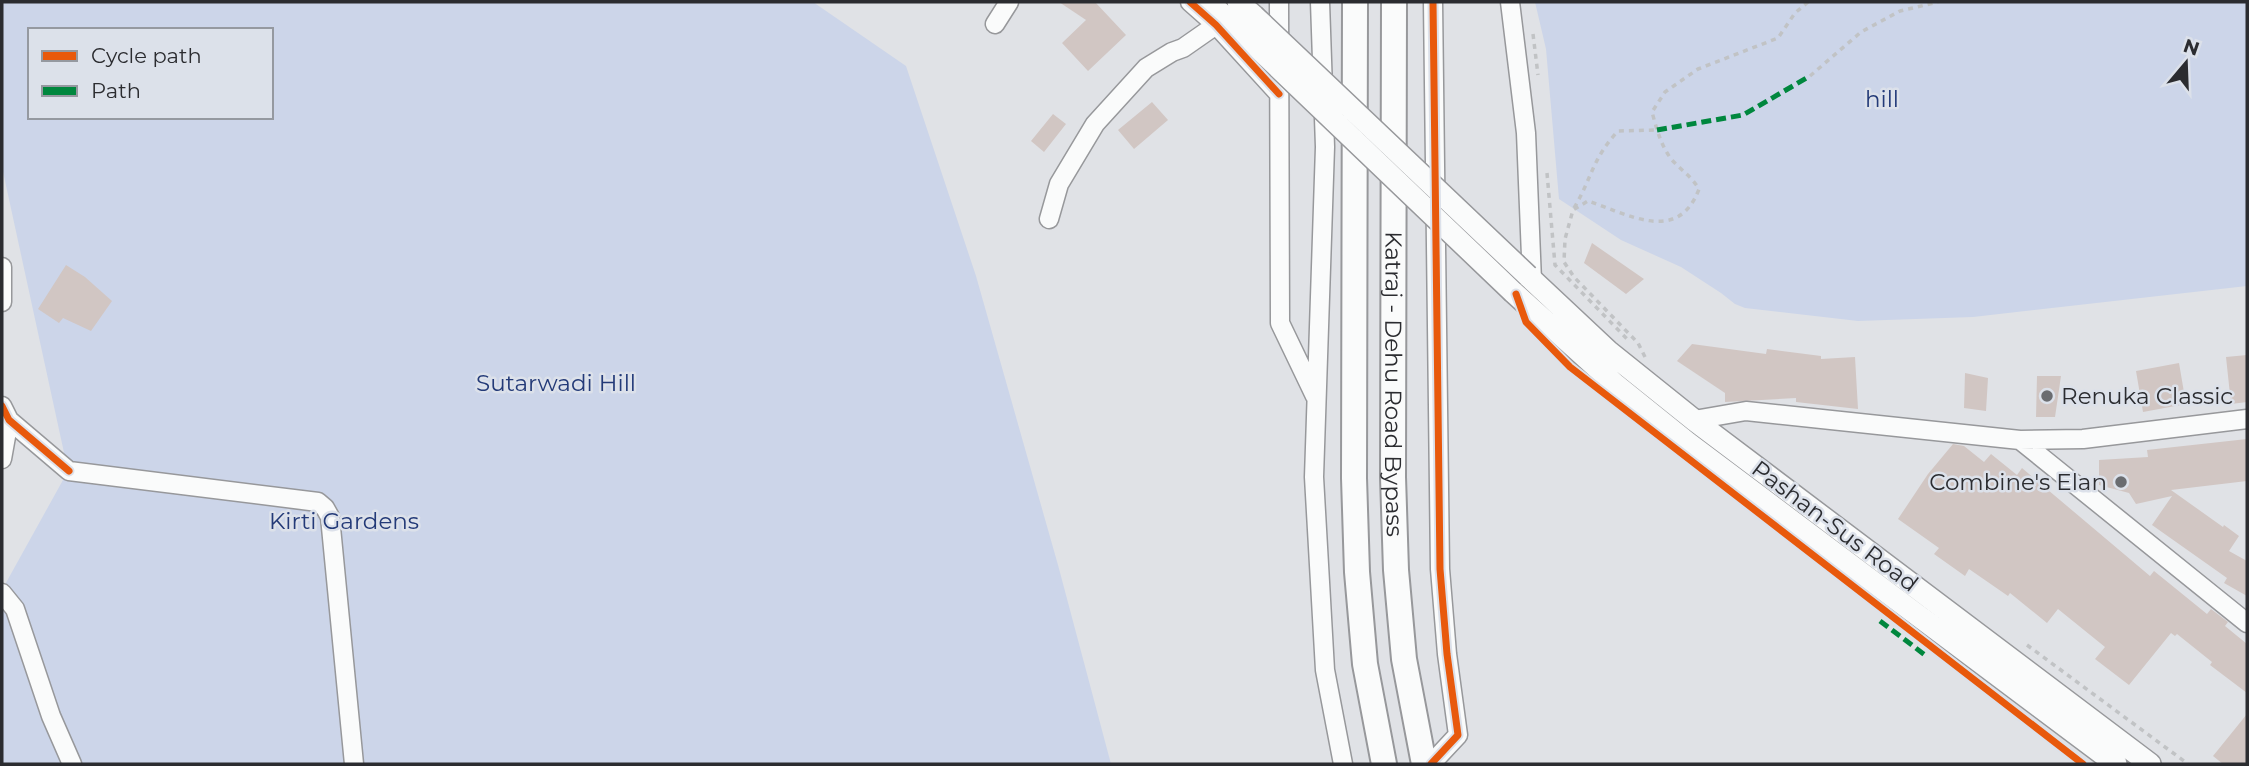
<svg xmlns="http://www.w3.org/2000/svg" width="2249" height="766" font-family="Montserrat,sans-serif">
  <style>
    .green { fill: #ccd5e9; fill-rule: evenodd }
    .building { fill: #d1c6c3 }
    .lines { fill: none; stroke-linecap: round; stroke-linejoin: round }
    .minor-casing { stroke: #97989b; stroke-width: 21 }
    .major-casing { stroke: #97989b; stroke-width: 24 }
    .highway-casing { stroke: #97989b; stroke-width: 28 }
    .path { stroke: #c1c3c5; stroke-width: 3.5; stroke-dasharray: 5 5; stroke-linecap: butt }
    .minor { stroke: #fafbfb; stroke-width: 18 }
    .major { stroke: #fafbfb; stroke-width: 21 }
    .highway { stroke: #fafbfb; stroke-width: 24 }
    .major-bridge-casing { stroke: #97989b; stroke-width: 24; stroke-linecap: butt }
    .major-bridge { stroke: #fafbfb; stroke-width: 21 }
    .quiet { stroke: #00873e; stroke-width: 5; stroke-dasharray: 10 5; stroke-linecap: butt }
    .cycleway-casing { stroke: #dce1ea; stroke-width: 11 }
    .cycleway { stroke: #e8590c; stroke-width: 7 }
    .poi-dot { fill: #6a6c70; stroke: #dce1ea; stroke-width: 2.5 }
    .labels { text-anchor: middle; stroke-width: 5; stroke-linejoin: round; paint-order: stroke }
    .park-label { font-size: 23px; fill: #233a78; stroke: #dce1ea }
    .street-label { font-size: 23px; fill: #2b2c30; stroke: #dce1ea }
    .poi-label { font-size: 23px; fill: #2b2c30; stroke: #dce1ea; text-anchor: start }
  </style>
  <rect width="100%" height="100%" fill="#e0e2e6"/>
  <path class="green" d="M2,2H813L906,66L976,276L1058,565L1111,764H2V590L68,471L2,167ZM30,30H271V117H30Z
    M1535,2H2247V286L1973,317L1858,321L1745,308L1735,304L1721,293L1681,267L1621,240L1559,199L1546,49Z"/>
  <path class="building" d="M1059,2H1095L1126,35L1088,71L1062,43L1086,20Z
    M1152,102L1168,120L1134,149L1118,130Z
    M1053,114L1066,124L1044,152L1031,141Z
    M1592,243L1644,279L1626,294L1584,263Z
    M66,265L85,277L112,301L91,331L63,318L59,323L38,309Z
    M1692,344L1766,354L1767,349L1821,356V359L1855,357L1858,409L1796,402V398L1725,402V393L1677,361Z
    M2247,355V402L2231,404L2226,357Z
    M2179,363L2186,404L2143,412L2136,371Z
    M1965,373L1988,378L1986,411L1964,408Z
    M2037,376H2061L2055,417H2036Z
    M2247,439V481L2171,490L2223,527L2224,525L2239,536L2229,551L2247,561V596L2224,583L2227,578L2152,525L2172,496L2136,504L2129,493L2099,485V460L2148,457L2147,450Z
    M1953,444L1964,446L1984,462L1991,454L2017,475L2022,468L2150,576L2154,571L2207,614L2211,609L2228,622L2225,626L2247,644V693L2210,665L2212,662L2177,634L2175,636L2171,633L2129,685L2095,659L2105,647L2058,609L2047,623L2010,593L2008,596L1969,569L1965,576L1934,554L1939,548L1898,519L1928,474Z
    M2247,714V764H2223L2213,756Z"/>
  <g class="lines">
    <defs>
      <path id="minor" d="M1190,2L1216,25L1279,94
        M1279,2L1280,323L1315,396
        M1320,2L1325,147L1314,477L1325,670L1343,764
        M1510,2L1526,133L1532,281
        M995,24L1009,2
        M1049,219L1059,184L1095,124L1146,68L1172,52L1183,48L1216,25
        M2,267V302
        M2,406L9,420L69,471L318,502L325,508L330,517L354,764
        M1694,420L1746,411L2020,440L2083,439L2247,419
        M2020,440L2247,623
        M2,459L9,420
        M2,593L15,609L51,716L72,764
        M1431,764L1458,735L1447,654L1440,569L1433,2"/>
      <path id="major" d="M1209,2L1240,31
        M1238,2L1254,16
        M1528,276L1608,351L1694,420L2150,764
        M1513,292L1616,385L1688,443L2116,764"/>
      <g id="highway">
        <path d="M1355,2L1354,478L1357,572L1365,664L1384,764"/>
        <path id="s1" d="M1394,2L1393,477L1396,570L1404,659L1424,764"/>
      </g>
    </defs>
    <use href="#minor" class="minor-casing"/>
    <use href="#major" class="major-casing"/>
    <use href="#highway" class="highway-casing"/>
    <path class="path" d="M1533,34L1538,75
      M1810,76L1861,32L1900,11L1938,2
      M1547,173L1555,265L1629,341
      M1574,208C1592,178 1592,159 1618,131L1657,130
      M1645,357L1638,343L1574,277L1564,262L1565,239L1573,210L1588,201C1628,214 1678,245 1699,189C1692,177 1681,170 1672,160C1661,146 1657,130 1652,112L1665,92L1698,69L1778,38L1795,13L1808,2
      M2027,645L2188,764"/>
    <use href="#minor" class="minor"/>
    <use href="#major" class="major"/>
    <use href="#highway" class="highway"/>
    <defs>
      <path id="major-bridge" d="M1254,16L1528,276
        M1240,31L1513,292"/>
    </defs>
    <use href="#major-bridge" class="major-bridge-casing"/>
    <use href="#major-bridge" class="major-bridge"/>
    <path class="quiet" d="M1657,130L1743,115L1810,76
      M1880,621L1925,655"/>
    <defs>
      <path id="cycleway" d="M1190,2L1216,25L1279,94
        M1516,294L1526,322L1570,367L2083,764
        M2,406L9,420L69,471
        M1431,764L1458,735L1447,654L1440,569L1433,2"/>
    </defs>
    <use href="#cycleway" class="cycleway-casing"/>
    <use href="#cycleway" class="cycleway"/>
  </g>
  <g class="poi-dot">
    <circle cx="2047" cy="396" r="7"/>
    <circle cx="2121" cy="482" r="7"/>
  </g>
  <g class="labels">
    <g class="park-label">
      <text x="1882" y="107">hill</text>
      <text x="556" y="391">Sutarwadi Hill</text>
      <text x="344" y="529">Kirti Gardens</text>
    </g>
    <g class="street-label">
      <text dy="8" stroke="none"><textPath href="#s1" startOffset="382">Katraj - Dehu Road Bypass</textPath></text>
      <text transform="translate(1835 526) rotate(37)" y="8">Pashan-Sus Road</text>
    </g>
    <g class="poi-label">
      <text x="2061" y="404">Renuka Classic</text>
      <text x="2107" y="490" text-anchor="end">Combine's Elan</text>
    </g>
  </g>
  <rect width="2249" height="766" fill="none" stroke="#2b2c30" stroke-width="7"/>
  <rect x="28" y="28" width="245" height="91" fill="#dce1ea" stroke="#9599a0" stroke-width="2"/>
  <rect x="42" y="51" width="35" height="10" fill="#e8590c" stroke="#9599a0" stroke-width="2"/>
  <text x="91" y="63" font-size="21" fill="#2b2c30">Cycle path</text>
  <rect x="42" y="86" width="35" height="10" fill="#00873e" stroke="#9599a0" stroke-width="2"/>
  <text x="91" y="98" font-size="21" fill="#2b2c30">Path</text>
  <g transform="translate(2186 63) rotate(19)" stroke="#dce1ea" stroke-width="5" paint-order="stroke">
  <path d="M0-5L12 26L0 18L-12 26Z" fill="#2b2c30"/>
  <text y="-10" font-size="19" font-weight="bold" text-anchor="middle" fill="#2b2c30">N</text>
  </g>
</svg>
